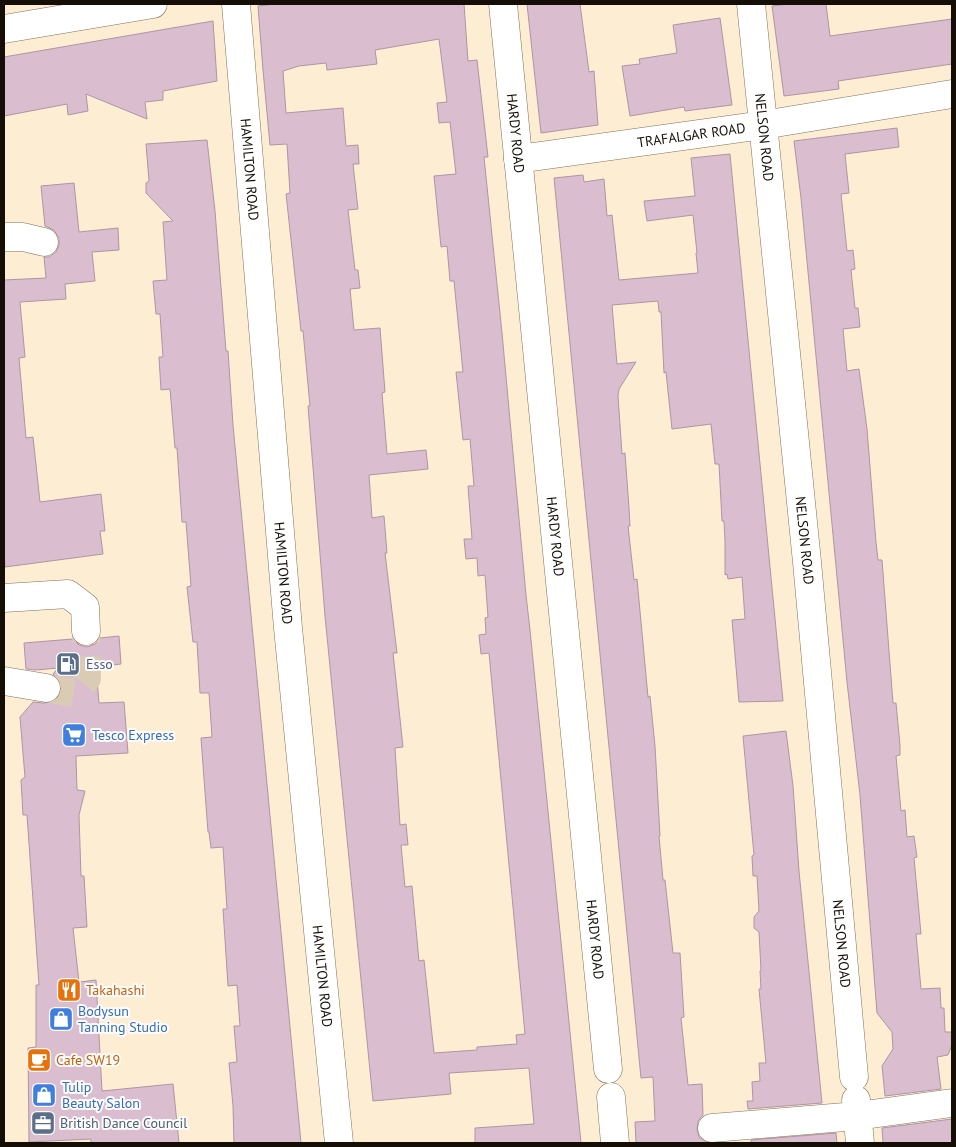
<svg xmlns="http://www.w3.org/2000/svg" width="956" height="1147" font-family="'PT Sans',sans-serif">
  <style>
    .building { fill: #dabecf; stroke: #af95a4; fill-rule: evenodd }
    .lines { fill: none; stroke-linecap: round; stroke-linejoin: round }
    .minor-tunnel { stroke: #daccb4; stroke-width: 28; stroke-dasharray: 28 14; stroke-linecap: butt }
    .minor-casing { stroke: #80725b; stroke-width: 29 }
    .minor { stroke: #fff; stroke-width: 28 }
    .labels { text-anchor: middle; stroke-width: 4; stroke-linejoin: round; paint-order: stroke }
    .street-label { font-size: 14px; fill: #140e06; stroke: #fcfcfc }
    .service-label { font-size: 14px; fill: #4e5e75; stroke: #fcfcfc; text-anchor: start }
    .shop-label { font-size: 14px; fill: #366cbe; stroke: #fcfcfc; text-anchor: start }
    .food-label { font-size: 14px; fill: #c56008; stroke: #fcfcfc; text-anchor: start }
  </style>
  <rect width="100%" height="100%" fill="#fdedd3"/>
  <path class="building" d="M275,4H464L468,61L477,60L488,157H484L502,333L526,595L530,630L581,1143H475V1128L534,1124L529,1068L449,1073L451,1094L373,1101L325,616L308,406H310L303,331H301L286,194L290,193L287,144L270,145L263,70L258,6ZM439,39L447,102L437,103L439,123L450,122L456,174L434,176L441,247L447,246L450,281H454L463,372H456L463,440L470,439L474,486H468L472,539H464L466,559L477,558L478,576L485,575L488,617L485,618L486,634L479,635L481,654L489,653L525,1034L516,1035L517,1044L477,1047V1050L434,1053L424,960L419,961L412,886L405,887L401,845H408L406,824L400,825L395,748L403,747L393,653H397L385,553H387L384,516L372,518L369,475L428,469L426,450L387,454L382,393L385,392L380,328L354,330L350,289L360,288L358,270H355L348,210L358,209L353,164H359L358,145L346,146L343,108L286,113L283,71L299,66L326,63L327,70L377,64L375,50Z
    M527,4H580L589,72L594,71L598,125L541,133Z
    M789,4H826L830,36L952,19V64L838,81L839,89L784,96L772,6Z
    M720,18L732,105L685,111L684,107L630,116L622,66L640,64L639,59L677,53L673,25Z
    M213,21L217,81L163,91V100L145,102L147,119L86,94L88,111L68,115L67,104L4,116V57Z
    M897,128L899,147L845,154L849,193L841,194L847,251L853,250L855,269L851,270L855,308H858L860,327L843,329L847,371L859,369L867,429L876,542L878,560H882L893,703H896L900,745V755L896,756L901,811L905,810L907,837L914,836L917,857L914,858L921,934H916L921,989L940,988L941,1008H944L945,1032H952V1045L948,1055L937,1057L941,1089L885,1096L882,1066L893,1049L892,1032L877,1013L860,795L847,682L801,198L794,141Z
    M207,140L215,211L226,351H228L233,425L301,1143H234L233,1106L229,1063L237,1062L234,1026H240L237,985L228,986L223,909H227L223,847L211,848L209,832H208L201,738L212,737L209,693H200L197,642H193L187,587L191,586L186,522H182L177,448H175L170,389L161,390L159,357H163L160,314H156L153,281L167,280L163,222L173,221L146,193V183L149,181L146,144Z
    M730,154L783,701L739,702L732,620L745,619L742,577L728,579L727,574L725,575V541L724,521H722L719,464H715L711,424L672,429L666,372L664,373L661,312H659L658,301L612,305L617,364L636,362L619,389L618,396L622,454L625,453L629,508L630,526H628L634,580L637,579L648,697L650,696L655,746L660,836H659L663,880H665L673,953H680L684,1017L681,1018L688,1085L702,1084L703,1115L698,1121L697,1130L699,1137L709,1143H636L635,1122L655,1121L653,1077L641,1078L554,178L583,175L584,182L604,179L607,216L612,215L619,280L698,273L696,253H697L693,215L647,221L644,201L695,196L691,158Z
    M74,183L79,232L118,228L119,250L92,252L95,281L65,284L66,299L20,302L25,357L19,358L26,438L33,437L40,502L101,494L105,531H100L103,554L5,567L4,551V280L46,278L44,257H49L56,252L59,245V238L54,230L45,226L41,186Z
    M119,636L121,664L96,667L99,703L124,702L128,753L76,756L77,790L85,791L79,815L81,876H84L87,927L73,928L79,982L96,980L102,1091L173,1084L179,1143H91V1139L29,1142L28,1048L36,1047V985H39L27,815H23L21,780L25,777L20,717L33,702L43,703L52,702L58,698L61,690L60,682L53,674L58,668L36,670L26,669L24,643L73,639L79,645L87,647L95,644L100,638Z
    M786,731L793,786L799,871L822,1103L748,1109L747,1101H753L752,1082L760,1081L759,1063H766L759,989H761L760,971L761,970L759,932L754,928V917L759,911L757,876H753L752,856L754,855L743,736Z
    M952,1119V1143H883L882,1128Z
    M836,1133L837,1143H751V1140Z"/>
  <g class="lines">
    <path class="minor-tunnel" d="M46,688L74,693L87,678L86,631"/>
    <defs>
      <g id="minor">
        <path id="s1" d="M236,4L288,628L339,1143"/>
        <path id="s2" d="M503,4L608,1069"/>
        <path id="s3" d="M751,4L807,562L854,1077"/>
        <path d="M4,29L153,4"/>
        <path id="s4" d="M518,159L763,125L952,94"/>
        <path d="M4,237H23L44,242"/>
        <path d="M4,598L68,594L85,607L86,631"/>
        <path d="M4,681L46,688"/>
        <path d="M611,1097L615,1143"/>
        <path d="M856,1100L860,1143"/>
        <path d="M712,1128L857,1116L952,1103"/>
      </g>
    </defs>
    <use href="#minor" class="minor-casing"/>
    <use href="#minor" class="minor"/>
  </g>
  <defs>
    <symbol id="fuel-square" viewBox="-11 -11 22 22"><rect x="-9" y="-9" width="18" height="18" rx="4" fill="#5c6f8a" stroke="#fcfcfc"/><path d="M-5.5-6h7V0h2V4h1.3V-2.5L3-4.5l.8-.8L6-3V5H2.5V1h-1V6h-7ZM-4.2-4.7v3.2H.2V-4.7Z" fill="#fff"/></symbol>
    <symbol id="supermarket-square" viewBox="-11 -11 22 22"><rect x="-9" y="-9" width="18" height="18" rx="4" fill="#3f7fe0" stroke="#fcfcfc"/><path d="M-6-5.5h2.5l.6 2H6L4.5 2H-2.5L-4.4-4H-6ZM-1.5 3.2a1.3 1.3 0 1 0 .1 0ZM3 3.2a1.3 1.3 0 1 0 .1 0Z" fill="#fff"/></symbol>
    <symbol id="restaurant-square" viewBox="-11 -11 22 22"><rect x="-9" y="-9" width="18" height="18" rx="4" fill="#e8710a" stroke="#fcfcfc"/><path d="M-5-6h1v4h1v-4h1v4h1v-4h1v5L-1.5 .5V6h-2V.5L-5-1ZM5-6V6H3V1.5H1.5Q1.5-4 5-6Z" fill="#fff"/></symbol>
    <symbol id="shop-square" viewBox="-11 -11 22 22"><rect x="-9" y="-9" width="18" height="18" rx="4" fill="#3f7fe0" stroke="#fcfcfc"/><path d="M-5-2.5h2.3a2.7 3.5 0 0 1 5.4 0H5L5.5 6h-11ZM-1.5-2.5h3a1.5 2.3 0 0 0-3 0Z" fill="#fff"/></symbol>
    <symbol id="cafe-square" viewBox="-11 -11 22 22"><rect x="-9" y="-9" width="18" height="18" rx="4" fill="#e8710a" stroke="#fcfcfc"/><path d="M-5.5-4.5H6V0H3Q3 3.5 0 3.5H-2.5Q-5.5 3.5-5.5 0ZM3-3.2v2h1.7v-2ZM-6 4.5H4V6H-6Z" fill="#fff"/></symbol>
    <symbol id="office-square" viewBox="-11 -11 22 22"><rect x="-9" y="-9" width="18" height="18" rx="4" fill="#5c6f8a" stroke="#fcfcfc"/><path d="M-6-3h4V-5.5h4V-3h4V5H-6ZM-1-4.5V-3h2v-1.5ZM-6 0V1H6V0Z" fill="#fff"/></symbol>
  </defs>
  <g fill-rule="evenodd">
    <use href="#fuel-square" x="54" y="650" width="28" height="28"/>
    <use href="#supermarket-square" x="60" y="721" width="28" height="28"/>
    <use href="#restaurant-square" x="55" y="976" width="28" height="28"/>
    <use href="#shop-square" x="47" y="1005" width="28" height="28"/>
    <use href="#cafe-square" x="25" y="1046" width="28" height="28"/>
    <use href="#shop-square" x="30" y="1081" width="28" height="28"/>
    <use href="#office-square" x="29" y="1109" width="28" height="28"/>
  </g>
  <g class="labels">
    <g class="street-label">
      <text dy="5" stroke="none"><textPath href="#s2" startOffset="130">HARDY ROAD</textPath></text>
      <text dy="5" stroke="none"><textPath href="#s4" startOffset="175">TRAFALGAR ROAD</textPath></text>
      <text dy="5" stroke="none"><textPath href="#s3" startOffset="134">NELSON ROAD</textPath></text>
      <text dy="5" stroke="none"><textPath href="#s1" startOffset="166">HAMILTON ROAD</textPath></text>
      <text dy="5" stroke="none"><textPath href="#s2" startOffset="535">HARDY ROAD</textPath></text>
      <text dy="5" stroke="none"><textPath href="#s3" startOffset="539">NELSON ROAD</textPath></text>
      <text dy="5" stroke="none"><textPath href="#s1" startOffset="571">HAMILTON ROAD</textPath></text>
      <text dy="5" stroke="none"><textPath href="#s2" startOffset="940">HARDY ROAD</textPath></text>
      <text dy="5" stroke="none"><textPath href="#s3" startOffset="944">NELSON ROAD</textPath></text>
      <text dy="5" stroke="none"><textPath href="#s1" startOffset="976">HAMILTON ROAD</textPath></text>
    </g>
    <g class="service-label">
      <text x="86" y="669">Esso</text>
      <text x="60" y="1128">British Dance Council</text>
    </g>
    <g class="shop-label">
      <text x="92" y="740">Tesco Express</text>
      <text x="78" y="1016">Bodysun<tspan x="78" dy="16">Tanning Studio</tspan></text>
      <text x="62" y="1092">Tulip<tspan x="62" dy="16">Beauty Salon</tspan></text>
    </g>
    <g class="food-label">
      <text x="86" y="995">Takahashi</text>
      <text x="56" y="1065">Cafe SW19</text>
    </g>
  </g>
  <rect width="956" height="1147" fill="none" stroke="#140e06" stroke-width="10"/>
</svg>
